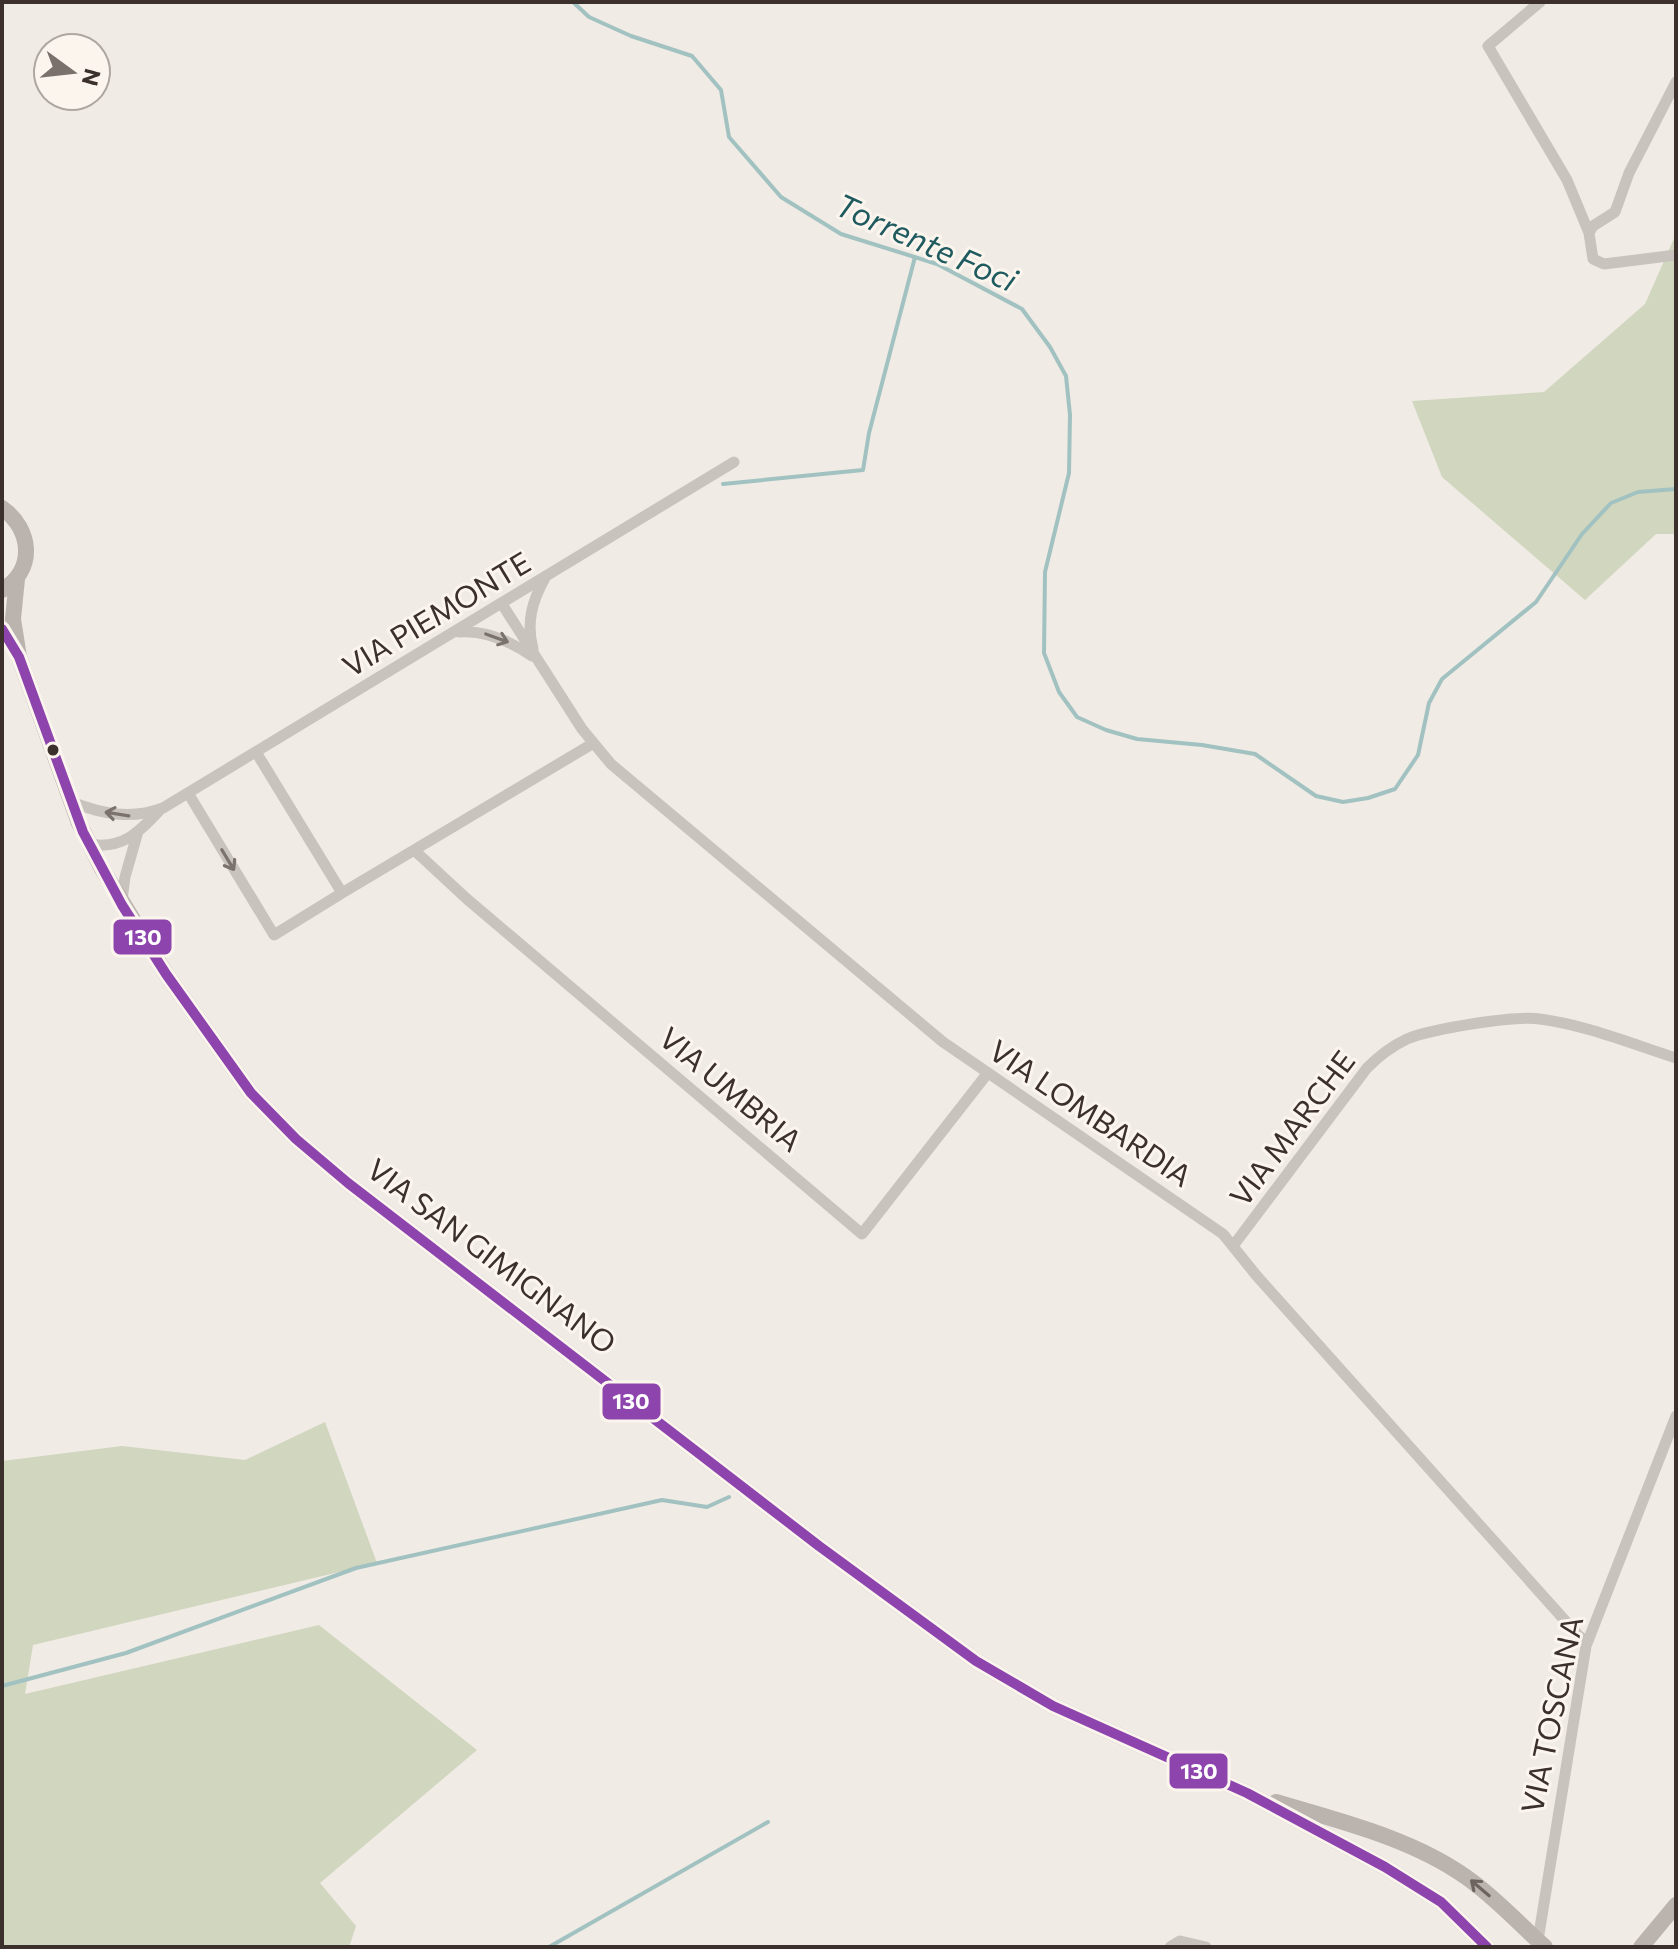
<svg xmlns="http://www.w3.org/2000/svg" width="1678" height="1949" font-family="Commissioner,sans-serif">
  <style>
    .green { fill: #d1d6bf }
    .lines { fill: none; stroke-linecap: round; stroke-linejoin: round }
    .stream { stroke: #a1c2c1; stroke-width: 4 }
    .street { stroke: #c9c3be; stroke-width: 11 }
    .secondary { stroke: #bab3ae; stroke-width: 16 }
    .bus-1-casing { stroke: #fbf5ee; stroke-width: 16 }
    .bus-1 { stroke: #8e44ad; stroke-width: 10 }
    .oneway { stroke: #7b726d }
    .oneway2 { stroke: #6e645f }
    .bus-dot { fill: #3b302b; stroke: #fbf5ee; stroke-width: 3 }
    .labels { text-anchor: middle; stroke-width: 6; stroke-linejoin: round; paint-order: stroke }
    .street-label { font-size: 30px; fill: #3b302b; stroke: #fbf5ee }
    .water-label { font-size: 32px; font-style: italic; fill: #1f5a5e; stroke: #fbf5ee }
    .line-badge { stroke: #fbf5ee; stroke-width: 3 }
    .badge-label { font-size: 22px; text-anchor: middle; font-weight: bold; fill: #fff }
  </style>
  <rect width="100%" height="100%" fill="#f0ebe5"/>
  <path class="green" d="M1676,234V534H1656L1585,600L1442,477L1412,401L1544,392L1645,304Z
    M325,1422L377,1563L33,1645L25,1694L319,1625L477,1750L320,1883L356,1926L349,1947H2V1461L122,1446L245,1460Z"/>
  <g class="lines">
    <path class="stream" d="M573,2L589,17L631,36L692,56L721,90L729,137L781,197L841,234L937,264L1022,309L1050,347L1066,376L1070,415L1069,473L1045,572L1044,653L1059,692L1077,717L1106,730L1137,739L1202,745L1255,754L1316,796L1343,802L1368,798L1395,789L1418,755L1429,703L1442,679L1536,602L1582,534L1611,503L1638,492L1676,489
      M723,484L863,470L869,433L915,257
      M2,1686L126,1653L356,1568L662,1500L707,1507L729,1497
      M549,1947L768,1822"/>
    <path class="street" d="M1540,2L1488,46L1567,180L1589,233
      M1676,82L1629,173L1615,212L1593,226L1589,233L1593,259L1604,264L1676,255
      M502,604L582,729L611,764L943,1042L1223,1234L1256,1275L1578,1635L1587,1642
      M459,632C486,630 510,641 532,656
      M533,649C526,623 532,601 545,578
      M188,793L274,935L342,893L256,752
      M71,802C103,814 131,820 163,808L734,462
      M89,844C122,850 138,833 159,811
      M414,850L467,899L862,1234L987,1074
      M342,893L592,744
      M122,900L125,877L137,835
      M1233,1246L1367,1068C1379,1056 1392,1046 1407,1039C1431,1029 1515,1015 1540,1019C1586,1025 1632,1044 1676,1058
      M1538,1940L1586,1646L1676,1416
      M1170,1947L1180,1941L1206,1947"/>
    <path class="secondary" d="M2,508C32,529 36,570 2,590
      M17,579L13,619L19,657L79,823L101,867L166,974L251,1093L296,1139L348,1183L819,1546L976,1661L1053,1706L1247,1793L1385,1867L1441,1902L1487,1947
      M1276,1802C1339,1821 1411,1838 1466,1877C1495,1897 1519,1924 1545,1947
      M1641,1947L1676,1905"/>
    <defs>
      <path id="bus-1" d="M2,629L19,657L83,832L122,905L166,974L251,1093L296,1139L348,1183L819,1546L976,1661L1053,1706L1247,1793L1385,1867L1441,1902L1487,1947"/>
    </defs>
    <use href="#bus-1" class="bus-1-casing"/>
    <use href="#bus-1" class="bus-1"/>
  </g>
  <defs><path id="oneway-shaft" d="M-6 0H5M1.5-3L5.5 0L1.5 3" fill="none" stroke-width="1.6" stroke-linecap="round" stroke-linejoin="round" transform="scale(2)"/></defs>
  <g class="oneway">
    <use href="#oneway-shaft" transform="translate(497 638) rotate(20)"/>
    <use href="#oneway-shaft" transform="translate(117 814) rotate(-171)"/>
    <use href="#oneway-shaft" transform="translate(228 860) rotate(59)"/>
  </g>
  <use class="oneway2" href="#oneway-shaft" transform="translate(1480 1888) rotate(-140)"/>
  <circle class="bus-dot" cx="53" cy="750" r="7"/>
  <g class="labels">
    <g class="street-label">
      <text transform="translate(437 615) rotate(-31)" y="10">VIA PIEMONTE</text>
      <text transform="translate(730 1090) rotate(40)" y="10">VIA UMBRIA</text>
      <text transform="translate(1090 1114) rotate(34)" y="10">VIA LOMBARDIA</text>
      <text transform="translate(1293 1129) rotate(-53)" y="10">VIA MARCHE</text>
      <text transform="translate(491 1257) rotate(37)" y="10">VIA SAN GIMIGNANO</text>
      <text transform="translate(1553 1715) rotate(-78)" y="10">VIA TOSCANA</text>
    </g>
    <g class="water-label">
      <text transform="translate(926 243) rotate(24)" y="11">Torrente Foci</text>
    </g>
  </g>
  <g class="line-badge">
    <rect x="112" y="918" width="61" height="38" rx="8" fill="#8e44ad"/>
    <rect x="601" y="1382" width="61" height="39" rx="8" fill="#8e44ad"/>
    <rect x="1168" y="1752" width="61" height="38" rx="8" fill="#8e44ad"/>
  </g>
  <g class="badge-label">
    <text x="143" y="945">130</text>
    <text x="631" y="1409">130</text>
    <text x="1199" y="1779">130</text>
  </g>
  <rect width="1678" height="1949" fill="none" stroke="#3b302b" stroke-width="8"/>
  <g transform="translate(72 72) rotate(105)"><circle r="38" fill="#fbf5ee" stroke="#aea6a0" stroke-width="2"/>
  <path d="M0-6L14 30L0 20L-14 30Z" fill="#7a716c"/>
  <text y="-12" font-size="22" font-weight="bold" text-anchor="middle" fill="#3b302b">N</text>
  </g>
</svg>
